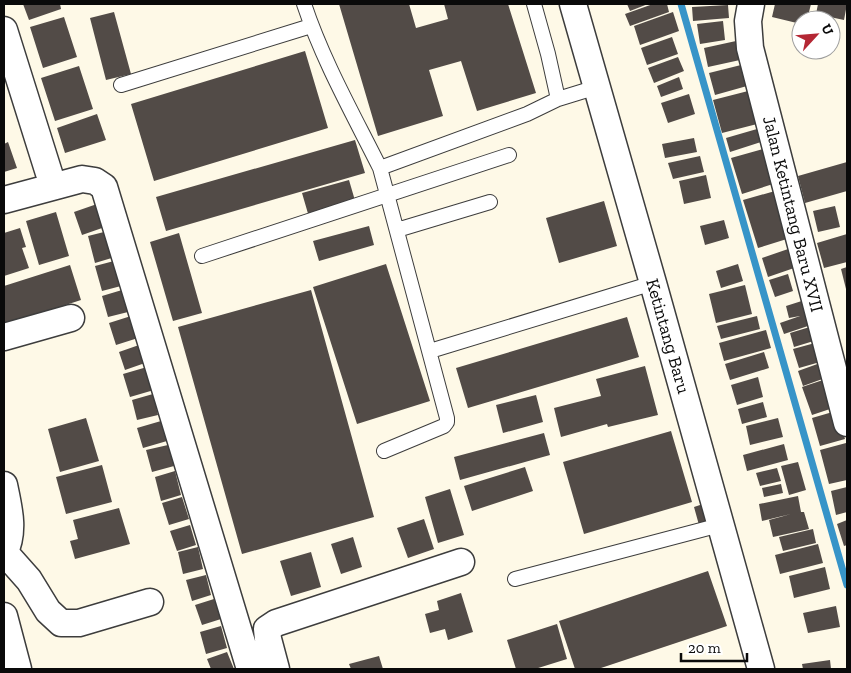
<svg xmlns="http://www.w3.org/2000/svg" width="851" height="673" font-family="'Zilla Slab',serif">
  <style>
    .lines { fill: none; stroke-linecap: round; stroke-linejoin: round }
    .stream { stroke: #3794c8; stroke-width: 7 }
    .building { fill: #524b47 }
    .service-casing { stroke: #3d3d3d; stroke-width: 16 }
    .minor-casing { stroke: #3d3d3d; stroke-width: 29 }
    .service { stroke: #fff; stroke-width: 14 }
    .minor { stroke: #fff; stroke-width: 26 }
    .labels { text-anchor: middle; stroke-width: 5; stroke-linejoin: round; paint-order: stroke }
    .street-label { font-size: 18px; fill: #0a0a0a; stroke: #fff }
  </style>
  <rect width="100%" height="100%" fill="#fef9e7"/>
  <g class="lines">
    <path class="stream" d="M681,4L847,585"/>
  </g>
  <path class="building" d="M23,4H60L61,9L29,20Z
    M339,4H409L416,28L448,19L444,4H508L536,93L477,111L461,61L429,70L443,116L378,136Z
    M627,4H648L630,11Z
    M653,4H667L669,12L630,26L625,14Z
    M775,4H811L807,20H801V24L772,17Z
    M818,4H847L844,20L816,14Z
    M728,5L729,18L693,21L692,7Z
    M114,12L131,74L106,80L90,18Z
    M673,12L679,31L640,45L634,26Z
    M64,17L77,57L43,68L30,27Z
    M723,21L725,40L700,44L697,24Z
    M672,37L678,54L647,65L641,48Z
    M736,41L740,60L708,67L704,48Z
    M305,51L328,128L154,181L131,104Z
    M678,57L684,71L654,83L648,68Z
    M741,65L747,86L715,95L709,73Z
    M79,66L93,109L55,121L41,78Z
    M679,77L683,89L661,97L657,86Z
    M752,90L761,123L722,133L713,100Z
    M689,94L695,114L668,123L661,103Z
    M97,114L106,140L65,153L57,128Z
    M757,129L761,142L730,152L726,138Z
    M694,138L697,152L665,158L662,144Z
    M355,140L365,173L166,231L156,197Z
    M8,142L17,168L4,172V144Z
    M763,149L773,184L742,194L731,158Z
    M700,156L704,172L673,179L668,163Z
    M847,162V191L805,203L798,176Z
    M706,175L711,198L684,204L679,181Z
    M349,180L356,204L309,217L302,193Z
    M775,191L790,238L758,248L743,200Z
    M604,201L617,246L559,263L546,218Z
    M97,204L105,227L82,235L74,212Z
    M835,206L840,227L818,232L813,211Z
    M56,212L69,256L39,265L26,221Z
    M724,220L729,238L705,245L700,226Z
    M369,226L374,245L319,261L313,241Z
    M20,228L26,247L22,248L29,268L4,276V233Z
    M108,231L115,257L95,263L88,236Z
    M179,233L202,313L173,321L150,242Z
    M847,234V262L824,268L817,243Z
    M791,248L797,267L768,277L762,258Z
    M114,261L121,286L102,291L95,266Z
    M386,264L430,401L357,424L313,287Z
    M738,264L743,281L721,288L716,271Z
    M70,265L81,300L4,325V286Z
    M847,267V293L841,269Z
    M788,274L793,291L775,297L769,280Z
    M745,285L752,314L716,323L709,294Z
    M122,290L128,312L108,317L102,296Z
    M311,290L374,517L242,554L178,327Z
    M808,299L811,325L784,334L780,323L800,316L789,318L786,306Z
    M131,316L138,338L116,345L109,323Z
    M757,316L760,329L721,339L717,326Z
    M627,317L639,357L468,408L456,368Z
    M813,326L817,340L794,347L790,333Z
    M766,330L771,348L724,361L719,343Z
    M815,343L820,362L799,368L793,349Z
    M139,345L145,363L125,370L119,352Z
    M764,352L769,368L730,380L725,364Z
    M823,362L828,377L803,386L798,371Z
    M645,366L658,415L608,427L607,424L561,437L554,408L601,396L596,379Z
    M147,367L154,390L130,397L123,374Z
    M758,377L763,397L737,405L731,385Z
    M826,379L836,407L812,415L802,387Z
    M153,394L158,415L137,420L132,400Z
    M536,395L543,422L503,433L496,405Z
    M763,402L767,417L742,424L738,409Z
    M836,411L845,439L820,446L812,418Z
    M86,418L99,461L60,472L48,429Z
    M778,418L783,437L750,445L746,426Z
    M161,421L167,441L143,448L137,428Z
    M671,431L692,502L584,534L563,462Z
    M544,433L550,455L460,480L454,457Z
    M846,443L847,480L829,484L820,450Z
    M784,444L788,460L747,471L743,455Z
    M168,445L174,466L152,472L146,450Z
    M798,462L806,490L789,495L781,466Z
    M102,465L112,502L66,514L56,477Z
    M525,467L533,491L472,511L464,486Z
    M777,468L781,481L760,486L756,473Z
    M175,471L181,495L161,501L155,477Z
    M781,484L783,493L764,497L762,488Z
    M847,487V512L836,515L831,491Z
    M450,489L464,535L438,543L425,497Z
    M798,496L801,512H804L809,529L773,537L769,520L791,514L762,521L759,504Z
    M182,497L189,519L169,525L162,503Z
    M709,502L715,520L699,525L694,507Z
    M119,508L130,544L75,559L70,541L78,539L73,520Z
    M424,519L434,549L408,558L397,528Z
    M847,520V545L844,546L837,524Z
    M190,525L196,545L177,551L170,531Z
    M813,529L816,543L783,551L779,537Z
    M353,537L362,567L341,574L331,544Z
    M818,544L823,563L780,574L775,555Z
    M198,547L203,569L183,574L178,552Z
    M311,552L321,587L291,596L280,561Z
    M825,567L830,589L794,598L789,576Z
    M708,571L727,626L598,669H575L559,621Z
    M206,575L211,595L192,601L186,580Z
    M461,593L473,632L448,640L445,629L430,633L425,614L439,610L437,601Z
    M214,599L221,619L202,625L195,605Z
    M836,606L840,627L808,633L803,613Z
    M557,624L567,659L535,669H516L507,640Z
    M221,626L227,648L206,654L200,632Z
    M227,652L234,669H211L207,659Z
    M379,656L383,669H351L349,664Z
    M830,660L831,669H803L802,664Z"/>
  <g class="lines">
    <defs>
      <path id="service" d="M304,4C323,61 353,114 380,168L527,114L558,99L548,54L534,4
        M121,85L311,26
        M558,99L597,87
        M380,168L447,418V422L444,426L384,451
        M397,230L490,202
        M202,256L509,155
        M430,351L653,283
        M515,579L720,525"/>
      <path id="minor" d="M573,4L653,283L761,669
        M751,4L748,21L750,48L847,423
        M4,30L53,186
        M4,200L82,179L95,181L104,187L250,669
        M4,337L71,318
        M4,485C9,509 15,531 4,554
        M5,553L29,580L48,611L61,623H79L150,602
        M4,616L18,669
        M276,669L268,639L267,629L276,623L461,562"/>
    </defs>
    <use href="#service" class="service-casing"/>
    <use href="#minor" class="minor-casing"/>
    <use href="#service" class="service"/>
    <use href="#minor" class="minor"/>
  </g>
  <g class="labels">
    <g class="street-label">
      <text transform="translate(793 214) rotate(76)" y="6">Jalan Ketintang Baru XVII</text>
      <text transform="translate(668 336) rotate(74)" y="6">Ketintang Baru</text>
    </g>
  </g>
  <rect width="851" height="673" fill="none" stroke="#0a0a0a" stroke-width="10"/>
  <g transform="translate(816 35) rotate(64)"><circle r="24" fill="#ffffff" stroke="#9d9d9d"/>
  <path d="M0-4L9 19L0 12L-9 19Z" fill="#b42734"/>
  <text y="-8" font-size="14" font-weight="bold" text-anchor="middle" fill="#0a0a0a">U</text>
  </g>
  <path d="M681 653v8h66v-8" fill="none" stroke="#0a0a0a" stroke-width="2.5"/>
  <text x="688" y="653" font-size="15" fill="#0a0a0a" stroke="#ffffff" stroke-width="4" paint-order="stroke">20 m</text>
</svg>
